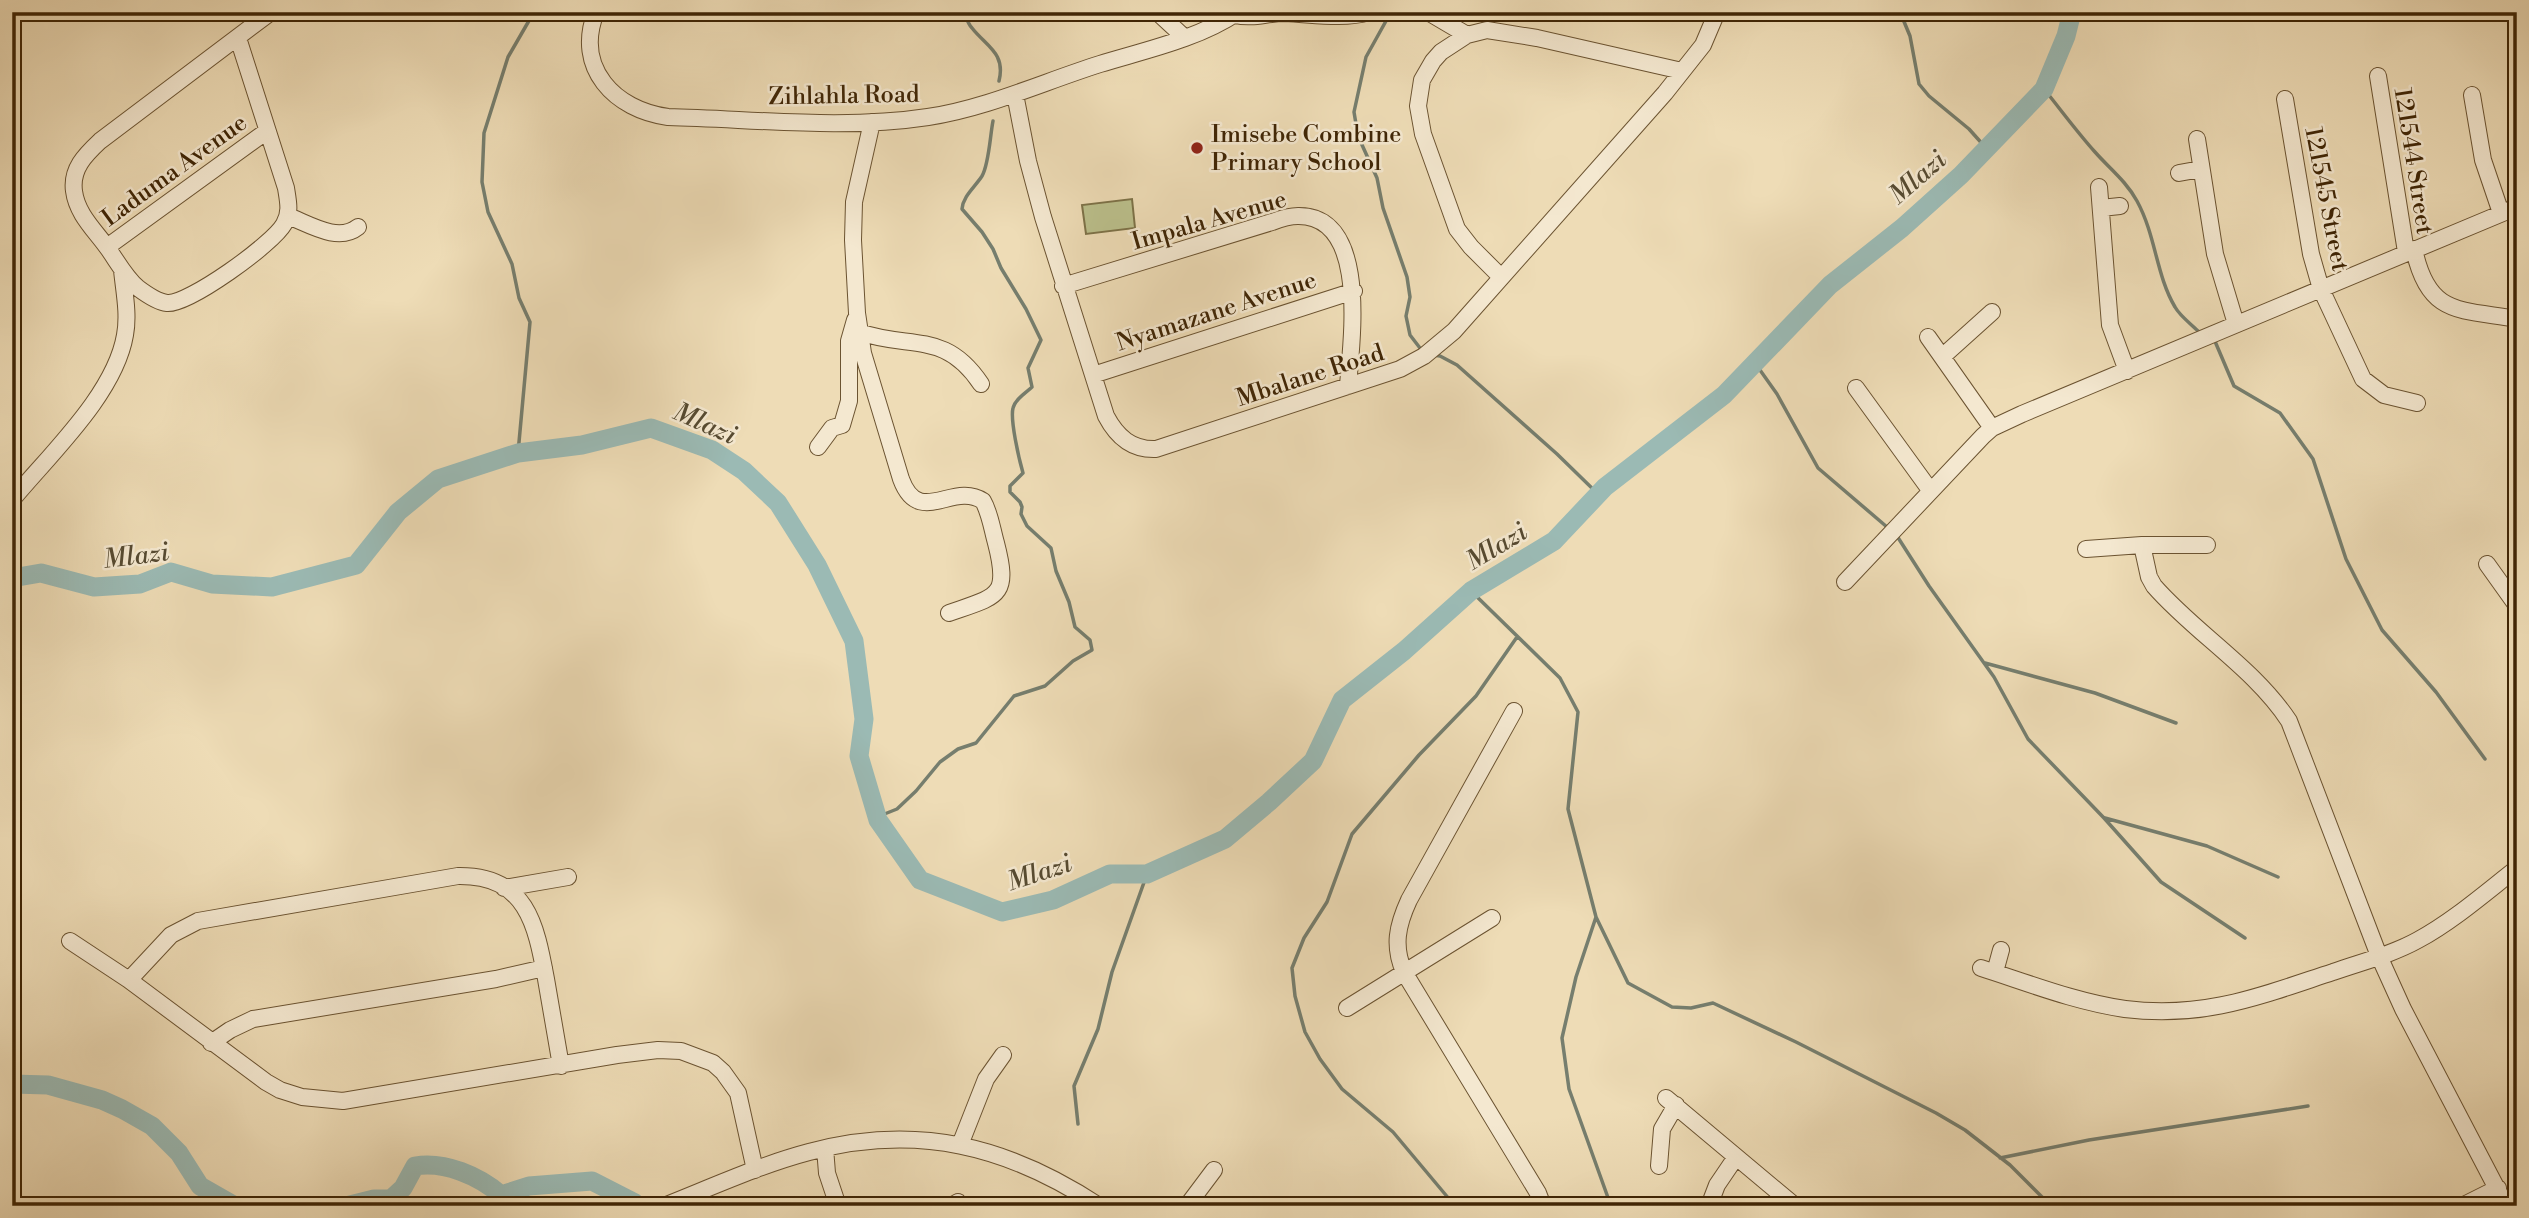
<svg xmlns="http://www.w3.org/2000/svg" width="2529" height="1218" font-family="'Libre Bodoni',serif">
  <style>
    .green { fill: #bbc08c; stroke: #7d7248; stroke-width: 2 }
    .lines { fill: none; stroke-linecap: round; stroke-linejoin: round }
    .stream { stroke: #767e6e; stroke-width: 3.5 }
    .river { stroke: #9bbab4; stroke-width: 19 }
    .minor-casing { stroke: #6b5331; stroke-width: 18 }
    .minor { stroke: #f4e8d0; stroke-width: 16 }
    .poi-dot { fill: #8f2418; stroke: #f4e8d0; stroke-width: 2.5 }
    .labels { text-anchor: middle; stroke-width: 5; stroke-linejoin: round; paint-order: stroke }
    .street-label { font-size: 24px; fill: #3f2505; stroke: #f4e8d0 }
    .poi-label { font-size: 24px; fill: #3f2505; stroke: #f4e8d0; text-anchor: start }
    .water-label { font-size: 26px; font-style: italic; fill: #564a31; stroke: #f4e8d0 }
  </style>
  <rect width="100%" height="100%" fill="#eedcb6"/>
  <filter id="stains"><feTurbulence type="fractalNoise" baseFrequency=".00286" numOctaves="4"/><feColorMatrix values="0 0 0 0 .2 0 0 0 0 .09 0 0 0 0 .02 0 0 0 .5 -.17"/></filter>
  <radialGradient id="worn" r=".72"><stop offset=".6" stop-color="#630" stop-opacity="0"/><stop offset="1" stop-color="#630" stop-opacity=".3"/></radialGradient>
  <path class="green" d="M1132,199L1135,228L1086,234L1082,205Z"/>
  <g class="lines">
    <path class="stream" d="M964,12C966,17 968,24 972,28C986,46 1006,53 999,81
      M1391,12L1366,57L1354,112L1358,136L1377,178L1383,208L1407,277L1410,297L1406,316L1410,335L1423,352
      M1900,12L1910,36L1919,84L1929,96L1969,129L1986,148
      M2044,89C2061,110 2077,132 2095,152C2110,169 2126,181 2137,201C2156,236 2156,275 2175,307C2180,316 2191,324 2198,331
      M2214,339L2234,386L2280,413L2313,459L2346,559L2382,630L2436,692L2485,759
      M1433,355L1440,356L1457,365L1557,454L1598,494
      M1755,363L1777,394L1818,468L1887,527
      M518,453L530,322L519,298L512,264L488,212L482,182L484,133L508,57L534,12
      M1897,536L1929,586L1994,677L2028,739L2104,818L2161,882L2245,938
      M1471,591L1560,678L1578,712L1568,809L1596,917L1628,983L1672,1007L1691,1008L1713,1003L1796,1042L1936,1113L1965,1130L2010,1165L2051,1206
      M1985,663L2095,693L2176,723
      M877,817L897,809L916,791L940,762L958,749L976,743L1014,696L1045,686L1073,661L1092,650L1090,640L1075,627L1069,602L1056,571L1051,548L1027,526L1021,514L1022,507L1020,502L1010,492V486L1023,473C1019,459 1010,420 1013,408C1015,399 1026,393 1032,387L1028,368L1041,340L1026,309L1001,268L993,249L982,232L962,209C963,196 975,187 982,176C989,164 990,136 993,121
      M2105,818L2207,846L2278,877
      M1596,917L1576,977L1562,1038L1569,1089L1611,1206
      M1078,1124L1074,1086L1098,1029L1112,972L1147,874
      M2000,1158L2089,1140L2308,1106
      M1455,1206L1393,1132L1342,1089L1320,1059L1305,1032L1295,996L1292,968L1304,938L1327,902L1352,834L1419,755L1476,696L1517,637"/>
    <path class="river" d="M12,578L41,573L94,587L140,584L171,572L212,584L272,587L356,565L398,512L438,479L518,453L582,445L651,428L712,450L744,471L778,503L817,565L854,641L864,719L859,756L878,820L920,880L1002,912L1053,900L1110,874H1147L1225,839L1269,802L1313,761L1342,700L1404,651L1471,591L1554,541L1605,487L1724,395L1830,285L1902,228L1961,175L2044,89L2066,36L2072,12
      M12,1084L48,1085L102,1100L122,1109L152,1126L179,1153L200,1186L235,1206
      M346,1206L374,1199H391L403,1188L415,1166C445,1161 479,1176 501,1195L529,1186L592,1181L635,1203"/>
    <defs>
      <path id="minor" d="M596,12C574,68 615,110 668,117C754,119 843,130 928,117C987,108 1043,82 1100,64C1146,50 1198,39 1238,12
        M1157,12L1184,37
        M1428,12L1467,35
        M1235,15C1253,19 1267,13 1285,13C1312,14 1343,20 1369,12
        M238,38L286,188C288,201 291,212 284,224C273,244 188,305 167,303C157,302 146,294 138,288C126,278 118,263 109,250C96,231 77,215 74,191C71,169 85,155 100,141L271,12
        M2378,76L2406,252
        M1015,94L1028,161L1043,217L1106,416C1117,437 1132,450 1156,449L1400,369L1424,356L1454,331L1665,93L1703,45L1717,12
        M2472,95L2483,160L2501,213
        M2285,99L2311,254L2321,289L2363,379L2384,395L2417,403
        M872,122L854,202L853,240L857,313L863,353L901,479C919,528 953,481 983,501C990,513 992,529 996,543C1010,597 998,596 949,613
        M2197,139L2215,254L2236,324
        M2179,173L2201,169
        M2099,187L2110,325L2127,371
        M2101,208L2120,206
        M288,216C309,224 338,243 358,227
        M107,247L267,131
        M2414,249C2428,316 2459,309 2517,319
        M1501,277L1471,247L1457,229L1423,134L1418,106L1422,80L1433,61L1441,52L1467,35L1487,30L1537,38L1682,71
        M1063,286L1272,222C1280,219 1289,216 1298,216C1370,215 1351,343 1348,386
        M859,332C911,350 945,330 981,384
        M1928,337L1992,428
        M1942,357L1992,312
        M1093,375L1354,291
        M1856,388L1930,490
        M818,447L832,428L842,425L849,401V341L855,320
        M12,500C50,454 115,394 125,335C129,314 124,291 122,270
        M2142,545L2149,577L2154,586C2195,633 2254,668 2289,721L2379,956L2403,1009L2506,1206
        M2086,549L2142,545H2207
        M2487,564L2517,606
        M1845,582L1983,436L1992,428L2022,414L2517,207
        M1514,711L1409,900C1397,926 1393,946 1404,972L1538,1193L1543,1206
        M504,888L568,877
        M70,941L129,980L266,1082L280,1090L302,1097L343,1101L617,1055L658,1050L681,1051L713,1063L723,1072L738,1093L755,1170
        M1981,968C2028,983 2076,1002 2125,1009C2204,1019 2260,996 2333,972C2361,962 2391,955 2418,940C2453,921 2485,893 2517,868
        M1995,972L2001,950
        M129,980L171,935L198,921L458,876C527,875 536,925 546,979C551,1008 556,1037 561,1066
        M1347,1008L1492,918
        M211,1043L230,1030L253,1019L496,979L544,968
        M1666,1098L1795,1206
        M960,1145L986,1079L1003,1055
        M825,1148L827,1173L838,1206
        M1659,1166L1662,1129L1676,1105
        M664,1206C712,1187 760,1165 809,1152C917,1123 1008,1146 1099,1206
        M951,1206L958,1202
        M1187,1206L1214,1170
        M1709,1206L1717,1185L1736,1157
        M2462,1206L2498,1188"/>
    </defs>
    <use href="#minor" class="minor-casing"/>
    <use href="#minor" class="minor"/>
  </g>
  <circle class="poi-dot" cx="1197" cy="148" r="7"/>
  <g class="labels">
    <g class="street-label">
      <text transform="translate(844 95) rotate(-1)" y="8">Zihlahla Road</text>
      <text transform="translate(2414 161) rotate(81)" y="8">121544 Street</text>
      <text transform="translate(174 170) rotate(-36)" y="8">Laduma Avenue</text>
      <text transform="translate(2327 199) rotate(79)" y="8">121545 Street</text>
      <text transform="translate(1209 220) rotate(-16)" y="8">Impala Avenue</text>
      <text transform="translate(1216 311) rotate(-18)" y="8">Nyamazane Avenue</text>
      <text transform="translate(1310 375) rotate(-18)" y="8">Mbalane Road</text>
    </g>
    <g class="poi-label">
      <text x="1211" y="142">Imisebe Combine<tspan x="1211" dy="28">Primary School</tspan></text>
    </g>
    <g class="water-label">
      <text transform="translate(1917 177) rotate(-41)" y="9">Mlazi</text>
      <text transform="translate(705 423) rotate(24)" y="9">Mlazi</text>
      <text transform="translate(1496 546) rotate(-31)" y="9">Mlazi</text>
      <text transform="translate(136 555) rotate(-7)" y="9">Mlazi</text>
      <text transform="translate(1039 872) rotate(-18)" y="9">Mlazi</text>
    </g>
  </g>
  <rect width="2529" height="1218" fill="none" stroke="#eedcb6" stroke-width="42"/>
  <rect x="14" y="14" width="2501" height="1190" fill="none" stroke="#3f2505" stroke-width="3.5"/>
  <rect x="21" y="21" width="2487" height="1176" fill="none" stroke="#3f2505" stroke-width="2"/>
  <rect width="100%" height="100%" filter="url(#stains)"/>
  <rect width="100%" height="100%" fill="url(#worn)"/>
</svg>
